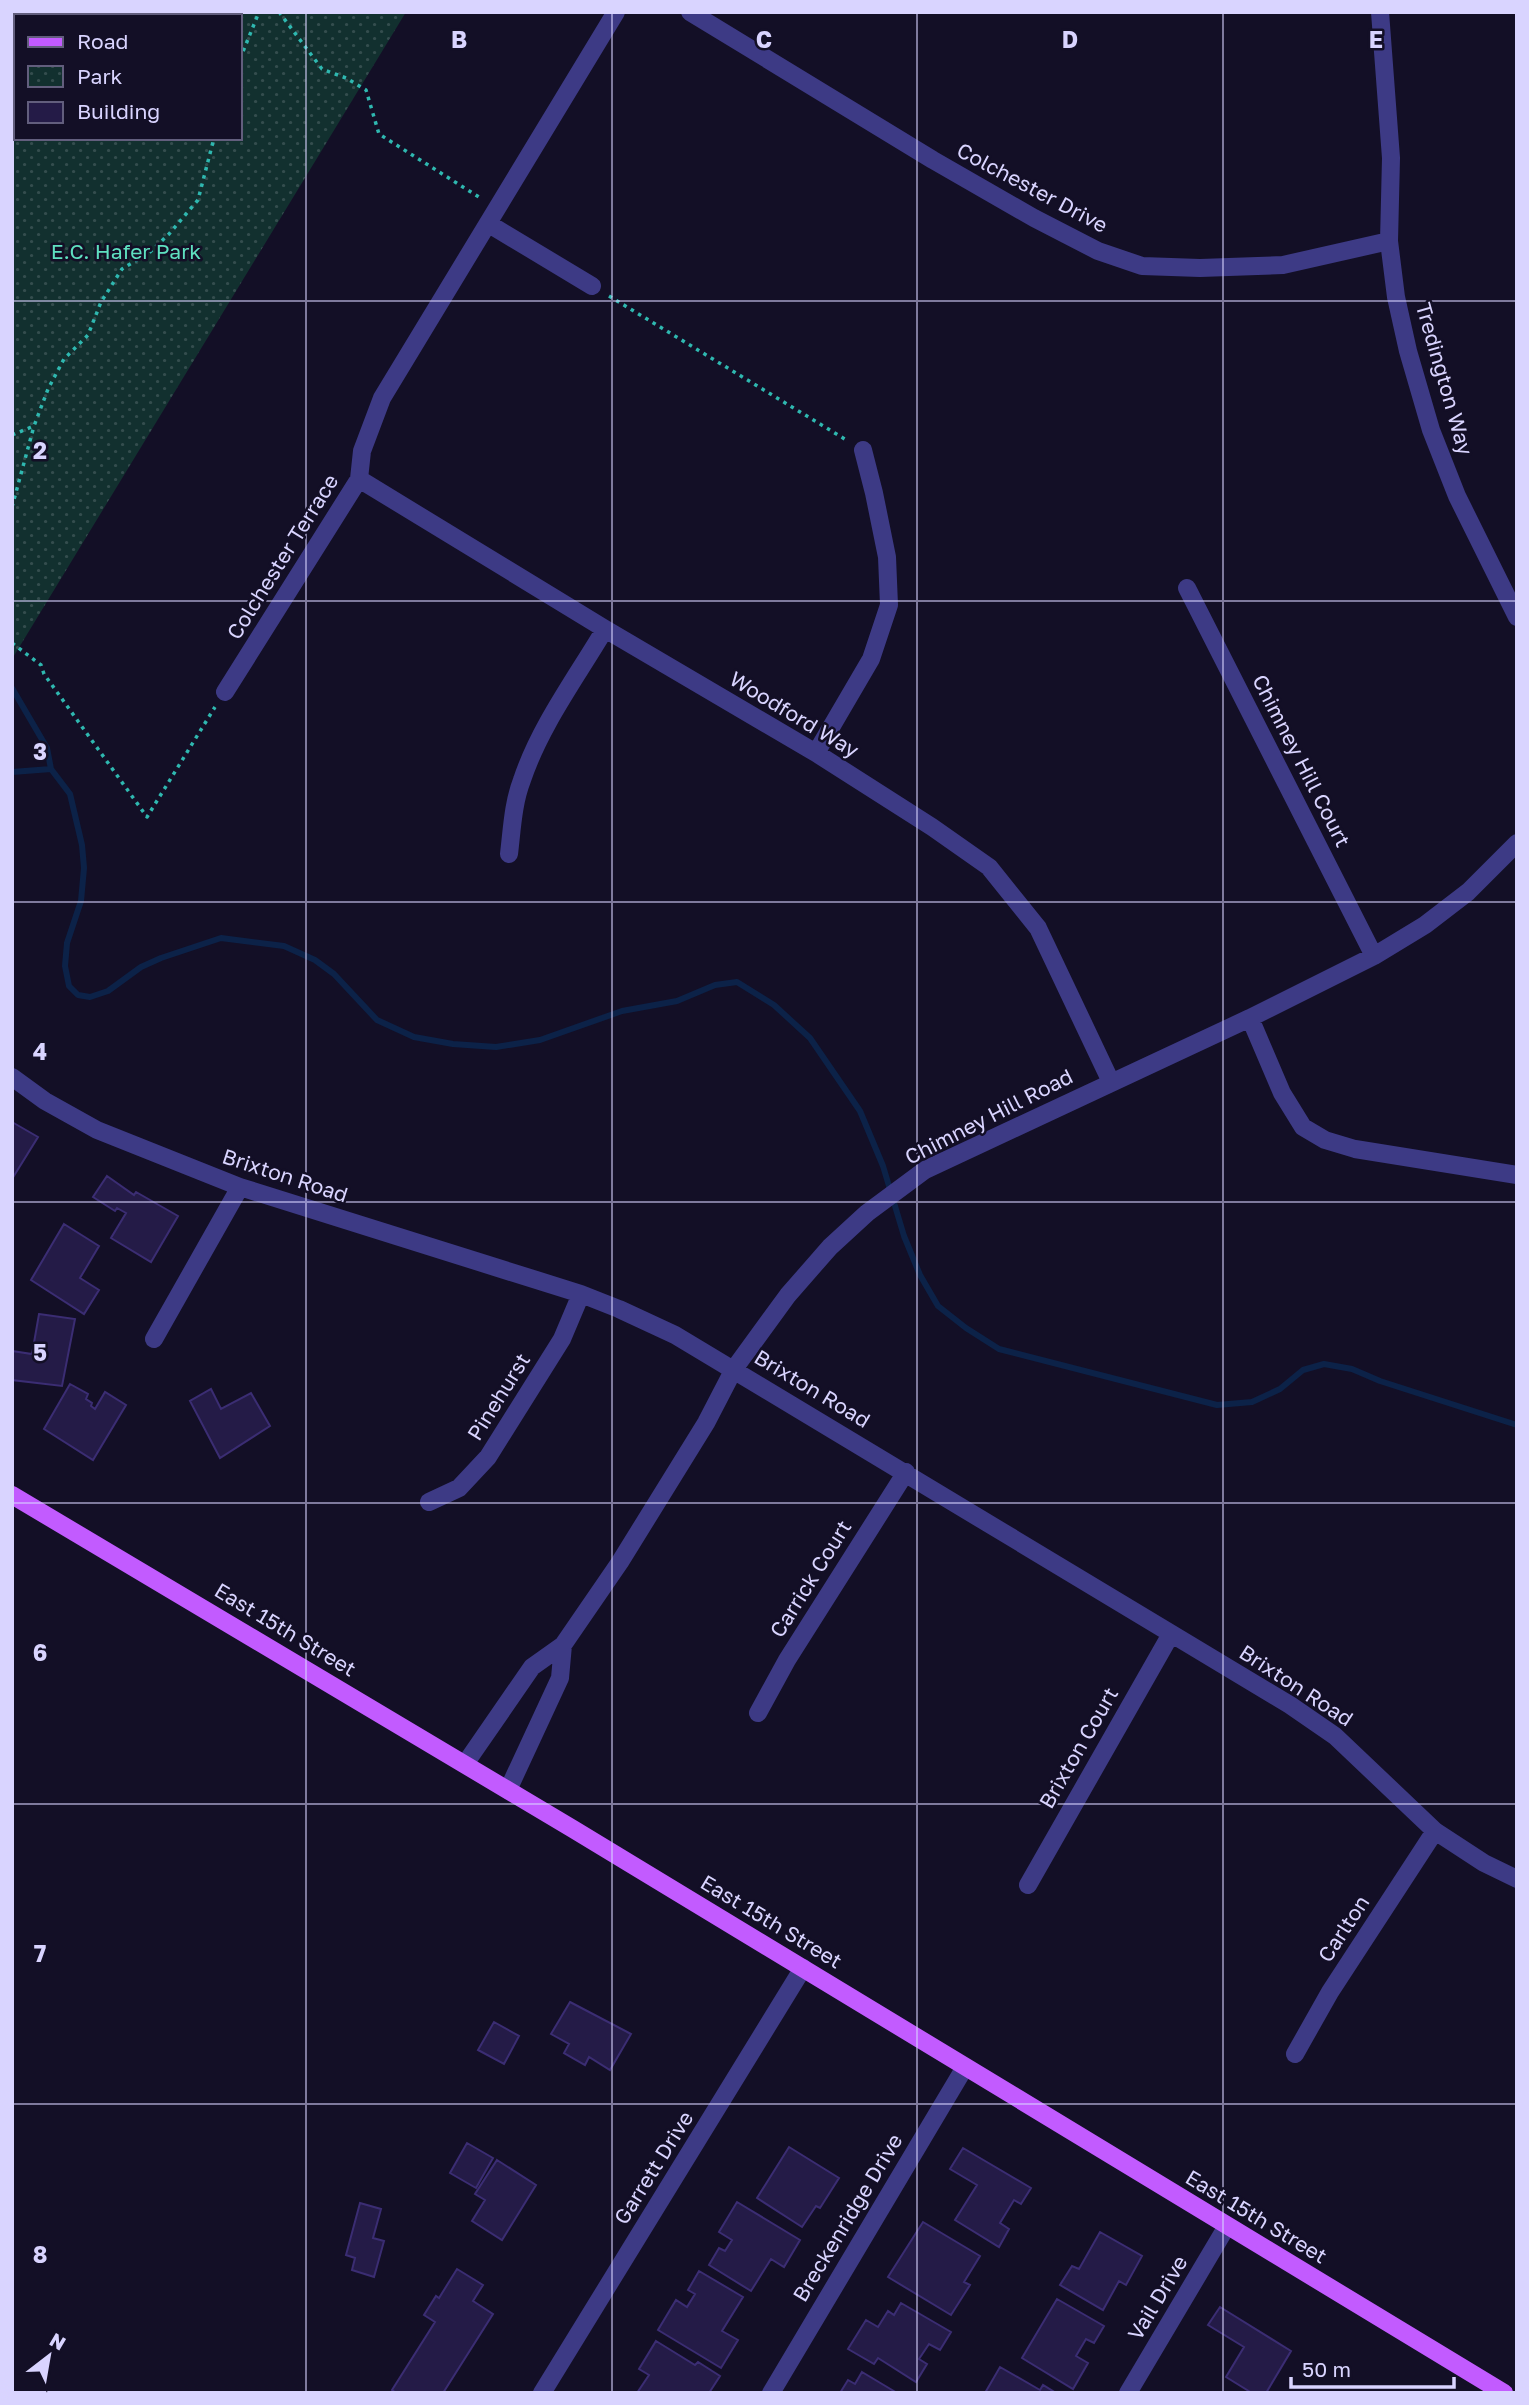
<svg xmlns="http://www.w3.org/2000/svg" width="1529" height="2405" font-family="'Golos Text',sans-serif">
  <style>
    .park { fill: url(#park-dots); fill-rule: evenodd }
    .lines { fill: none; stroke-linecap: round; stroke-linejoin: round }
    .stream { stroke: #0c2248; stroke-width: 6 }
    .building { fill: #241b47; stroke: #3b2d73; stroke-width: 2 }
    .path { stroke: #2fb8b0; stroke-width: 3.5; stroke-dasharray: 3.5 5; stroke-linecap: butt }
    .street { stroke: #3d3a85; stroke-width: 18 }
    .primary { stroke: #c25bff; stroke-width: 18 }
    .grid { fill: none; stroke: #d9d4ff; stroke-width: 2; stroke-opacity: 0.55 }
    .labels { text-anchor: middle; stroke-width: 5; stroke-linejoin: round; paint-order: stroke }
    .street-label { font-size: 21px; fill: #d9d4ff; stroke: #130f26 }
    .park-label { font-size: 21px; fill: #5fe0c0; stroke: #130f26 }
    .grid-label { font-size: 23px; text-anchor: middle; font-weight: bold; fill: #d9d4ff; stroke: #130f26; stroke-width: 5; stroke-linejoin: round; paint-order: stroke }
  </style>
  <defs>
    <pattern id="park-dots" width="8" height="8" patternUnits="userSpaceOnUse" patternTransform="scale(1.75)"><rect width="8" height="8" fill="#12302f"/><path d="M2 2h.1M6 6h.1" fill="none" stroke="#344d4e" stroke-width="1.8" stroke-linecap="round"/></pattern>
  </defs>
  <rect width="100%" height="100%" fill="#130f26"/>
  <path class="park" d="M12,12H406L12,659ZM16,16H240V138H16Z"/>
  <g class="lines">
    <path class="stream" d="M12,688L47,748L51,769L70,794L82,845L84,868L81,901L67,943L65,966L69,986L78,995L90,997L108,991L141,967L161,958L221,938L284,946L315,960L334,974L377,1020L414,1037L453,1044L496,1047L540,1040L622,1011L677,1001L715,985L737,982L774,1005L810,1038L860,1111L883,1166L904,1236L920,1275L938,1306L966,1328L999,1349L1217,1405L1252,1402L1280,1389L1303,1370L1324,1364L1352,1369L1380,1381L1517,1425
      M12,772L51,769"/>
  </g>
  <path class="building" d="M12,1122L38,1137L12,1179Z
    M107,1176L134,1195L136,1192L178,1216L151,1262L111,1238L126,1213L117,1208L115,1211L93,1197Z
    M64,1224L99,1246L80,1278L99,1290L84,1314L31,1280Z
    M39,1314L75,1319L62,1386L12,1380V1351L32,1354Z
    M70,1384L88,1394L86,1399L92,1403L91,1406L95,1409L105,1392L126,1405L93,1460L44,1429Z
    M211,1389L221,1409L251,1393L270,1426L220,1458L190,1401Z
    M570,2002L631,2034L610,2070L589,2057L585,2065L564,2053L569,2044L551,2034Z
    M494,2022L519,2036L504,2064L478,2050Z
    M467,2143L493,2158L476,2188L450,2173Z
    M789,2147L839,2178L820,2208L816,2206L802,2227L757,2198Z
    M963,2148L1031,2188L1021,2204L1014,2200L1000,2223L1009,2229L999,2247L955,2220L977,2185L950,2169Z
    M497,2160L536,2185L502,2240L472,2221L485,2200L475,2194Z
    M737,2202L800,2240L784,2267L771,2259L751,2291L709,2265L719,2248L725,2251L732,2240L719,2232Z
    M360,2203L381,2209L373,2238L384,2241L374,2277L352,2270L355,2258L346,2255Z
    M923,2222L980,2256L964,2282L970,2285L951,2315L888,2277Z
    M1100,2232L1142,2256L1126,2285L1119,2281L1103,2310L1060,2285L1072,2266L1079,2269Z
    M457,2269L483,2285L473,2301L493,2314L443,2393H396L392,2390L435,2322L424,2315L436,2296L439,2298Z
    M699,2271L743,2297L722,2331L738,2340L721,2368L658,2330L676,2300L687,2307L695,2294L688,2290Z
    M1057,2299L1104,2326L1094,2343L1086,2339L1076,2356L1088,2363L1073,2389L1022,2358Z
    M901,2303L951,2332L940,2350L929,2344L919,2359L927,2364L916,2382L878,2358L874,2364L848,2349L866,2320L878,2327L888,2311L894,2315Z
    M1220,2307L1291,2351L1266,2393H1252L1226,2377L1244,2347L1208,2325Z
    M656,2341L695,2365L698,2362L720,2376L709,2393H637L649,2375L639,2369Z
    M1000,2367L1040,2390L1043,2385L1056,2393H985Z
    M862,2372L897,2393H840L848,2380L855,2384Z"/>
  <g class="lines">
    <path class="path" d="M279,12L322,69L346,78L366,90L379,134L482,199
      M240,59L259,12
      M609,296L848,441
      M12,435L34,426L48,389L64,359L88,335L101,302L122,269L150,252L169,234L198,200L214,138
      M12,507L34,426
      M12,643L41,665L44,674L147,817L215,707"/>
    <path class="street" d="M690,12L933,160L1034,218L1098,251L1142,266L1200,268L1283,265L1389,241
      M1380,12L1391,158L1389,241L1396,297L1408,351L1431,430L1457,496L1517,617
      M489,224L592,286
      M359,479L605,629L816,753L932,827L989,867L1038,928L1111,1082
      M1187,588L1374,956
      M225,692L359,479L362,451L382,398L616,12
      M816,753L871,659L889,605L887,557L874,493L863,450
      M509,854C512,829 513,803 522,780C540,726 576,678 605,629
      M1250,1018L1282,1093L1303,1127L1325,1140L1355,1149L1517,1175
      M12,1077L45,1101L97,1130L240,1187L581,1294L619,1309L675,1335L1290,1705L1335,1736L1435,1831L1484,1863L1517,1879
      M154,1339L240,1187
      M429,1502L459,1488L488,1457L562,1339L581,1294
      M758,1713L787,1660L906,1472
      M465,1764L532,1667L563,1645L620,1562L706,1423L734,1369L788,1295L830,1247L867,1213L925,1170L1250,1018L1374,956L1425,925L1468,892L1517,843
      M508,1790L560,1678L563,1645
      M1028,1885L1171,1634
      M1295,2054L1330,1992L1435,1831
      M542,2393L803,1968
      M771,2393L965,2067
      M1128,2393L1227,2226"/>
    <path class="primary" d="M12,1495L573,1829L1504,2393"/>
  </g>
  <path class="grid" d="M306,12V2393M612,12V2393M917,12V2393M1223,12V2393M12,301H1517M12,601H1517M12,902H1517M12,1202H1517M12,1503H1517M12,1804H1517M12,2104H1517"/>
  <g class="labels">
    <g class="street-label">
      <text transform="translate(1032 188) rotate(28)" y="7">Colchester Drive</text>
      <text transform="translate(1444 379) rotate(74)" y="7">Tredington Way</text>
      <text transform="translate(283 557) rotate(-58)" y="7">Colchester Terrace</text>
      <text transform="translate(794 715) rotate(31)" y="7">Woodford Way</text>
      <text transform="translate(1301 761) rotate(63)" y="7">Chimney Hill Court</text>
      <text transform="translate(989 1117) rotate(-27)" y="7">Chimney Hill Road</text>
      <text transform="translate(285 1176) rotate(18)" y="7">Brixton Road</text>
      <text transform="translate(812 1389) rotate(31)" y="7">Brixton Road</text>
      <text transform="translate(499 1397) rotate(-58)" y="7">Pinehurst</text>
      <text transform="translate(811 1579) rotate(-58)" y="7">Carrick Court</text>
      <text transform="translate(285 1630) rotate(31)" y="7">East 15th Street</text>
      <text transform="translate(1296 1686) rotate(33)" y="7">Brixton Road</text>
      <text transform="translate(1079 1748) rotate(-60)" y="7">Brixton Court</text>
      <text transform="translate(771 1922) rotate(31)" y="7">East 15th Street</text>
      <text transform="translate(1344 1929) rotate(-57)" y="7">Carlton</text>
      <text transform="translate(654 2168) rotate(-58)" y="7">Garrett Drive</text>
      <text transform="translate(1256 2217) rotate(31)" y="7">East 15th Street</text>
      <text transform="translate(848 2218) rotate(-59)" y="7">Breckenridge Drive</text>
      <text transform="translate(1158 2298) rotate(-59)" y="7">Vail Drive</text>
    </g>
    <g class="park-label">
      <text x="126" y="259">E.C. Hafer Park</text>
    </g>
  </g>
  <g class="grid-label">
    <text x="459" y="48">B</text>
    <text x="764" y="48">C</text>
    <text x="1070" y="48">D</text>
    <text x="1376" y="48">E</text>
    <text x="40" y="459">2</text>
    <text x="40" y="760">3</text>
    <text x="40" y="1060">4</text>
    <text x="40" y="1361">5</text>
    <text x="40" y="1661">6</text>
    <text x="40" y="1962">7</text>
    <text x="40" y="2263">8</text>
  </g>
  <rect width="1529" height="2405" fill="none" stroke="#d9d4ff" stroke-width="28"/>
  <rect x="14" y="14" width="228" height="126" fill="#130f26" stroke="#625e7d" stroke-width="2"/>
  <rect x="28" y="37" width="35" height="10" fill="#c25bff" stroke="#625e7d" stroke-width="2"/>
  <text x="77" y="49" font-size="21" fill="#d9d4ff">Road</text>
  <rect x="28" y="66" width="35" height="21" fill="url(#park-dots)" stroke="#625e7d" stroke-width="2"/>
  <text x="77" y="84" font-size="21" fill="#d9d4ff">Park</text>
  <rect x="28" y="102" width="35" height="21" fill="#241b47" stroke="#625e7d" stroke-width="2"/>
  <text x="77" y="119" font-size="21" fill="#d9d4ff">Building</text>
  <g transform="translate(49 2356) rotate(31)" stroke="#130f26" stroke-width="5" paint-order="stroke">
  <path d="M0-5L12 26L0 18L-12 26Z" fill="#d9d4ff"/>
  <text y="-10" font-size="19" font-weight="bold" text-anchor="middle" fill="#d9d4ff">N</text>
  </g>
  <path d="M1291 2377v10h163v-10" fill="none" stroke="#d9d4ff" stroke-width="3.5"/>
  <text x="1302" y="2377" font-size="21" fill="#d9d4ff" stroke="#130f26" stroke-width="5" paint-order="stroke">50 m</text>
</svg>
